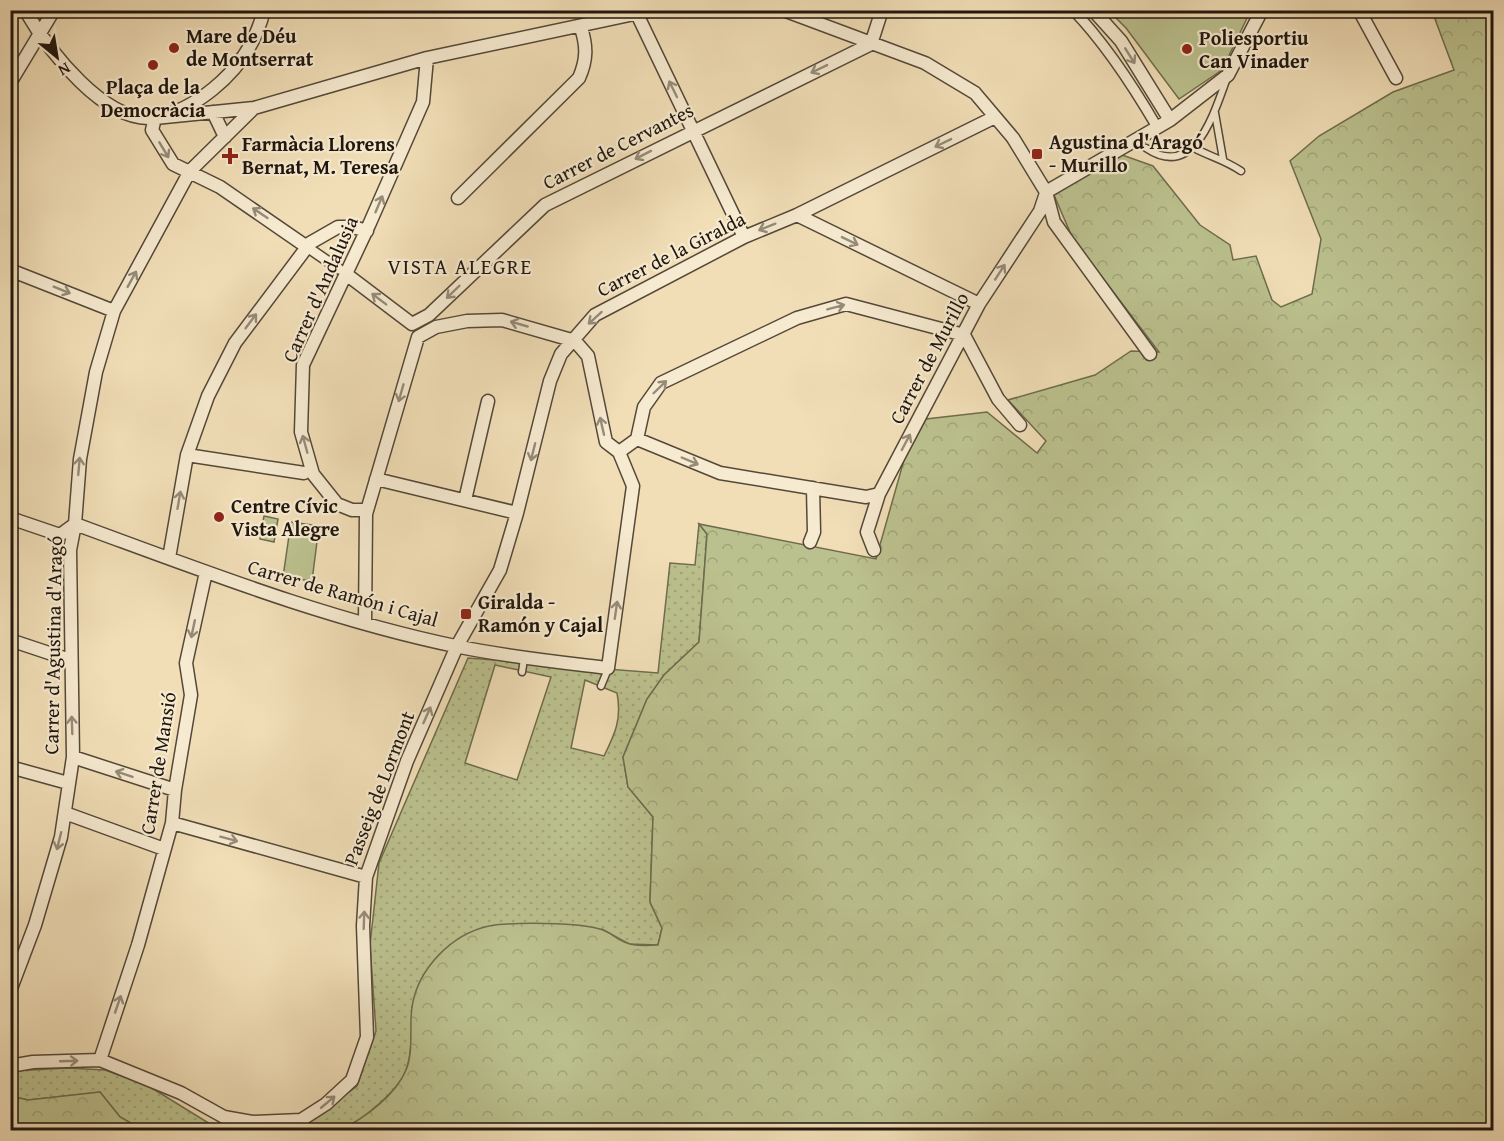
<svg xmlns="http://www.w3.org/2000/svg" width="1504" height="1141" font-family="'Gentium Book Plus',serif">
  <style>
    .grass { fill: url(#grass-dots); stroke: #6e6c4e; stroke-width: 1.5; fill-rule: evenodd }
    .forest { fill: url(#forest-crowns); stroke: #6e6c4e; stroke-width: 1.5 }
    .pitch { fill: #bbc18e; stroke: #6e6c4e; stroke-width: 1.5 }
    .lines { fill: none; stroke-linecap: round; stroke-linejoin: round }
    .service-casing { stroke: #544838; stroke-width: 9 }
    .pedestrian-casing { stroke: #544838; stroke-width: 12 }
    .minor-casing { stroke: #544838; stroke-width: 15 }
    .service { stroke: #f6ead0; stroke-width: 6 }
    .pedestrian { stroke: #f6ead0; stroke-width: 9 }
    .minor { stroke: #f6ead0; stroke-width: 12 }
    .oneway { stroke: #968b79 }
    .poi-dot { fill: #8f2418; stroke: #f6ead0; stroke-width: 2 }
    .labels { text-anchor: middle; stroke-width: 4.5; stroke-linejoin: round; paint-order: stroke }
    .poi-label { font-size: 20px; font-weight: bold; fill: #20160e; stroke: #f6ead0; text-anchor: start }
    .street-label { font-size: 20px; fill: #20160e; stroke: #f6ead0 }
    .neighbourhood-label { font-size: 21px; letter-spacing: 1.5px; fill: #20160e; stroke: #f6ead0 }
  </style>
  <defs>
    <pattern id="grass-dots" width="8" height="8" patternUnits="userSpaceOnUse" patternTransform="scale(1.5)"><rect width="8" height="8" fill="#bbc18e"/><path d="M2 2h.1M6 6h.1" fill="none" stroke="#a0a579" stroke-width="1.8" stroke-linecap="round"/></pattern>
    <pattern id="forest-crowns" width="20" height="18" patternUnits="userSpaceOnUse" patternTransform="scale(1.5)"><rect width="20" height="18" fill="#bbc18e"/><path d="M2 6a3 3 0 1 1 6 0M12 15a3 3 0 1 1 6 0" fill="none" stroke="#a0a579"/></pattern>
  </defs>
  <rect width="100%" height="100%" fill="#f1deb7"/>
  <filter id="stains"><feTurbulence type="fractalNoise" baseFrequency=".00333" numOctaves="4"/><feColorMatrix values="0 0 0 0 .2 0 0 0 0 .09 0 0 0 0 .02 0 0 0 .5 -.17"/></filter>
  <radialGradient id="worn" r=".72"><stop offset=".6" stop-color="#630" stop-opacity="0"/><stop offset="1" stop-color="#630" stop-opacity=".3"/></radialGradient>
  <path class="grass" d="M699,524L707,534L699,642L664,675L647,699L623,757L628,787L653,817L650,902L662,928L658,945L629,944L602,929L412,1006C411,1025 413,1049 407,1067C401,1090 361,1121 340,1130H143L120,1117L100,1092L28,1100L11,1096V1071L68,1068L105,1070L147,1085L210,1124L273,1129L305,1125L357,1086L376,1031L370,945L379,863L468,658L658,673L670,563L695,565ZM495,665L551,677L517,780L465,763ZM585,680L617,693C622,719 615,734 604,756L571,748Z"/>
  <path class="forest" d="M1432,11H1493V1130H340C364,1119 396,1095 406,1070C414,1052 409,1026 412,1007C418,968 452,934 489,926C512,922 581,922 603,930C611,933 618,940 627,943C635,947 649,945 658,945L662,928L650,902L653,817L628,787L623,757L647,699L664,675L699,642L707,534L699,524L876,559L904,460L926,419L987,412L1037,453L1046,441L1008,400L1095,375L1131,351L1159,352L1073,239L1054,195L1114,152L1153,166L1200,225L1230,245L1233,260L1256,256L1272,300L1281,307L1312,294L1321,239L1290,161L1319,136L1393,92L1454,70Z
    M100,1092L120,1117L143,1130H11V1096L28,1100Z"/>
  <path class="pitch" d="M1248,10L1250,12L1222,70L1179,99L1126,28L1109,11Z
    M264,516L278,519L274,542L260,539Z
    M291,522L319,526L312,581L283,577Z"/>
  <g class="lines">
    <defs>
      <path id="service" d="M1215,113L1223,159
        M1146,148C1195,181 1214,113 1227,78
        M1194,148C1211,157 1225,160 1241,171
        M522,672L524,659
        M601,686L608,669"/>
      <path id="pedestrian" d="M1073,10C1106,44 1133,86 1157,127
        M307,247L339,269"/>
      <path id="minor" d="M25,10C47,48 106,127 157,117C178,113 197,102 213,89C239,68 256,43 264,10
        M783,10L925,63L975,93L1013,138L1046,192L1054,222L1150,354
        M1093,10L1121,41L1170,120
        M1359,10L1396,78
        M637,14L744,237
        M10,83L54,10
        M213,112L225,137
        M155,118L254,108L427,58L653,10
        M155,118L152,130L173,164L220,187L307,247
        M1046,192L1170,120L1228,75L1262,10
        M458,198L579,78C587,60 587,46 581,28
        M797,215L979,304
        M10,270L114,311
        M346,274L412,324L429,315L545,205L871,44L882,10
        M637,439L644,407L661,383L797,318L846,304L964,335L998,399L1020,425
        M619,452L637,439L720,473L866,497L879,494
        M187,455L304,473
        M376,479L517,513
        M465,500L488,401
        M367,510H352L337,504L313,474L301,432L303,365L369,225L423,102L427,58
        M10,518L60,535L75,524
        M75,524C201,570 328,620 460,647C509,657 558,662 608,668L633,486L619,452L606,442L588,356L575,341L502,320L467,321L436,327L418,337L366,514L365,623
        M810,542L814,532L813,488
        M874,550L867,532L879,494L979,304L1040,211L1046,193
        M169,558L187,455L208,396L235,343L310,243L338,227H353L367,231
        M10,640L70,660
        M73,757L175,790
        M10,767L68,783
        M65,813L164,849
        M172,823L366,877
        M10,991L35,925L61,837L73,757L70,550L75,524L80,459L96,372L114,311L190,171L254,108
        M100,1060L138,945L172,823L175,790L191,695L186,663L206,572
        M10,1066L33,1062L100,1060L181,1093L224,1117L252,1122L301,1120L326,1104L352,1080L367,1037L363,926L366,877L407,761L457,646L500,570L517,513L550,381L561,354L595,315L744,237L797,215L995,117"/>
    </defs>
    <use href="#service" class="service-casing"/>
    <use href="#pedestrian" class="pedestrian-casing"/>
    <use href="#minor" class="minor-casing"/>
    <use href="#service" class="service"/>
    <use href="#pedestrian" class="pedestrian"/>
    <use href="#minor" class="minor"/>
  </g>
  <defs><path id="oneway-shaft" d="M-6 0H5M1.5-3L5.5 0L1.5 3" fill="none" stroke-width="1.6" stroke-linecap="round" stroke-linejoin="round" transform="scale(1.5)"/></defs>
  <g class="oneway">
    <use href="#oneway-shaft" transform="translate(1130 56) rotate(58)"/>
    <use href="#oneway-shaft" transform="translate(819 69) rotate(154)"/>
    <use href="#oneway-shaft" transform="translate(673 89) rotate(-116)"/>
    <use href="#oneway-shaft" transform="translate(943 143) rotate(154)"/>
    <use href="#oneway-shaft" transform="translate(164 150) rotate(59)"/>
    <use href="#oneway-shaft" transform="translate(643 155) rotate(153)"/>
    <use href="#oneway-shaft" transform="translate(379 204) rotate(-67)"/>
    <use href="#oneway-shaft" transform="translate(260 213) rotate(-146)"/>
    <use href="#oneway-shaft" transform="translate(767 227) rotate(158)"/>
    <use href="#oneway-shaft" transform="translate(850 241) rotate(26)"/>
    <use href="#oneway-shaft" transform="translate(1000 272) rotate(-57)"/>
    <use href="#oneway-shaft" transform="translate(132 279) rotate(-61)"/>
    <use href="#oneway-shaft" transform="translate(62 290) rotate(22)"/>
    <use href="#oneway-shaft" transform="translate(453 292) rotate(136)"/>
    <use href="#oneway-shaft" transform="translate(379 299) rotate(-143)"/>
    <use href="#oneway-shaft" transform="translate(836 307) rotate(-15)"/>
    <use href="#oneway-shaft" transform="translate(595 318) rotate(138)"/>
    <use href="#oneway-shaft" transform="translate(251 321) rotate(-53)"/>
    <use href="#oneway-shaft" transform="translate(519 324) rotate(-164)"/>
    <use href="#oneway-shaft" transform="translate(660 387) rotate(-44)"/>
    <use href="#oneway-shaft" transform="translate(401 393) rotate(106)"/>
    <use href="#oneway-shaft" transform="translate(602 426) rotate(-103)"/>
    <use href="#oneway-shaft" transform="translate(906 442) rotate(-62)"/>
    <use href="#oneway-shaft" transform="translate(305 444) rotate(-105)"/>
    <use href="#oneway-shaft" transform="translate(533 452) rotate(104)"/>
    <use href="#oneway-shaft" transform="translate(690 461) rotate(23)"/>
    <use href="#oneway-shaft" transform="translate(79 466) rotate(-85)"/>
    <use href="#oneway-shaft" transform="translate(179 500) rotate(-80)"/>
    <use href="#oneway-shaft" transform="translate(616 610) rotate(-82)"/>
    <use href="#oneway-shaft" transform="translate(193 629) rotate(102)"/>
    <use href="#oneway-shaft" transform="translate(427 715) rotate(-66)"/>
    <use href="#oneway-shaft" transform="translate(72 725) rotate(-92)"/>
    <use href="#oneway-shaft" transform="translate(124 774) rotate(-162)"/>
    <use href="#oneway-shaft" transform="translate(229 839) rotate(15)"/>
    <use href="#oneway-shaft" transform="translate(59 841) rotate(104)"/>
    <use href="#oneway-shaft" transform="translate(364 920) rotate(-88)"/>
    <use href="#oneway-shaft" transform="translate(118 1004) rotate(-71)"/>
    <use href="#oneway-shaft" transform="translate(69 1061) rotate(-2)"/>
    <use href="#oneway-shaft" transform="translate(328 1102) rotate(-40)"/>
  </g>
  <g class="poi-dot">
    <circle cx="174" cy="48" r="6"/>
    <circle cx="1187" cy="49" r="6"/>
    <circle cx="153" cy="65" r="6"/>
    <rect x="1031" y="148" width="12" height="12" rx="3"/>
    <path d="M227 147h6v6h6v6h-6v6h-6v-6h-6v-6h6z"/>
    <circle cx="219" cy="517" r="6"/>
    <rect x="460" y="608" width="12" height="12" rx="3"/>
  </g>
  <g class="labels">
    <g class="poi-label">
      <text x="186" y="43">Mare de Déu<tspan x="186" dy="23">de Montserrat</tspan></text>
      <text x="1199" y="45">Poliesportiu<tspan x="1199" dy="23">Can Vinader</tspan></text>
      <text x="153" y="94" text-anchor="middle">Plaça de la<tspan x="153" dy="23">Democràcia</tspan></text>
      <text x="1049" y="149">Agustina d'Aragó<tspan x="1049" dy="23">- Murillo</tspan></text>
      <text x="242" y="151">Farmàcia Llorens<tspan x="242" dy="23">Bernat, M. Teresa</tspan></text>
      <text x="231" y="513">Centre Cívic<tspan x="231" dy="23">Vista Alegre</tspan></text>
      <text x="478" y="609">Giralda -<tspan x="478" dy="23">Ramón y Cajal</tspan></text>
    </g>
    <g class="street-label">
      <text transform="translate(618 146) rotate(-27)" y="7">Carrer de Cervantes</text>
      <text transform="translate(671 254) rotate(-27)" y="7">Carrer de la Giralda</text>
      <text transform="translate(320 289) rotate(-66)" y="7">Carrer d'Andalusia</text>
      <text transform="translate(929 358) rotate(-62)" y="7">Carrer de Murillo</text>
      <text transform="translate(343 593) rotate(16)" y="7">Carrer de Ramón i Cajal</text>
      <text transform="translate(53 645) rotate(-89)" y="7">Carrer d'Agustina d'Aragó</text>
      <text transform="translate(158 763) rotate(-81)" y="7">Carrer de Mansió</text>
      <text transform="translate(379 788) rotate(-69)" y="7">Passeig de Lormont</text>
    </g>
    <g class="neighbourhood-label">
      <text x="460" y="274">VISTA ALEGRE</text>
    </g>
  </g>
  <rect width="1504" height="1141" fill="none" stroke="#f1deb7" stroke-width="36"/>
  <rect x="12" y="12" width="1480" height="1117" fill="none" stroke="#20160e" stroke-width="3"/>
  <rect x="18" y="18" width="1468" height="1105" fill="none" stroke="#20160e" stroke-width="1.5"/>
  <g transform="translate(57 57) rotate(150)" stroke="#f6ead0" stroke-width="4.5" paint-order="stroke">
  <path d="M0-4.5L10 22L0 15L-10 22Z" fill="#20160e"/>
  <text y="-9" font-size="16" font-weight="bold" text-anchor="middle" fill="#20160e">N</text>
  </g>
  <rect width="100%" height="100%" filter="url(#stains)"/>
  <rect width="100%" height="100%" fill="url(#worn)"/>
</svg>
